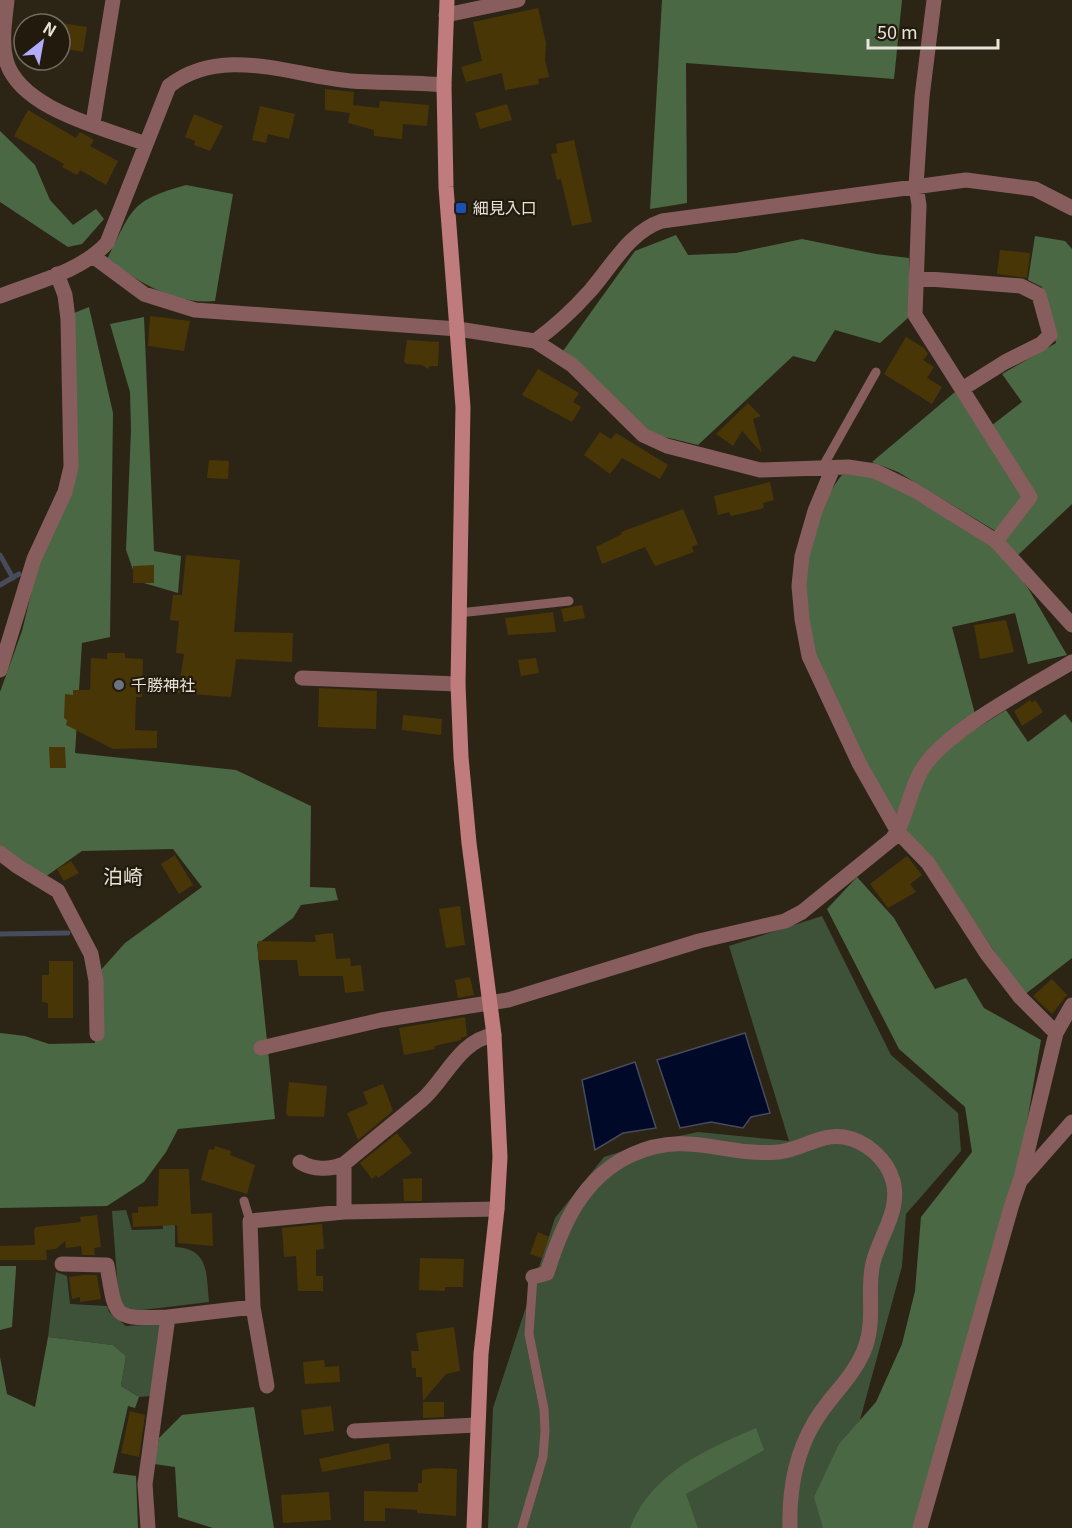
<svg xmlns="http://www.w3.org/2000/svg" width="1072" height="1528" font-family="Georgia,'Noto Sans JP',serif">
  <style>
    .green { fill: #3e5139 }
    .forest { fill: #4b6844 }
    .water { fill: #000927; stroke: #464b5d; stroke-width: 1.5 }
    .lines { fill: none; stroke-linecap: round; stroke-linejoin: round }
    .stream { stroke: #464b5d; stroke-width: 5 }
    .building { fill: #493607 }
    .lane { stroke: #885d5e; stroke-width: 9 }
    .street { stroke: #885d5e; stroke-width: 15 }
    .secondary { stroke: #c07c7d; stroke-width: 15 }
    .transit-dot { fill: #1a4fb4; stroke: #221b0d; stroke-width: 2 }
    .worship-dot { fill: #6b7280; stroke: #221b0d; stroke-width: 2 }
    .labels { text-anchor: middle; stroke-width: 4.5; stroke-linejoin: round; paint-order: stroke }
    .poi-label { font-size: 16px; fill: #e9e4db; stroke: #221b0d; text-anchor: start }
    .quarter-label { font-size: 20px; fill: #e9e4db; stroke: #221b0d }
  </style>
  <rect width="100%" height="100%" fill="#2c2516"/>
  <path class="green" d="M822,916L891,1055L958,1113L961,1151L906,1214L902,1266L842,1486L838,1528H488L493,1408L555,1218L604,1157L651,1142L698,1132L789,1141L729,946Z
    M162,1208H175V1247C210,1249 206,1274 209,1302L126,1312L119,1303L112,1211L126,1210L132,1230L163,1229Z
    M56,1272L67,1276L70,1304L107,1306L109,1312L126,1326L161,1324L152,1396L139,1397L121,1386L126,1356L113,1345L48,1337Z"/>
  <path class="forest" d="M662,0H902L894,79L686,63L687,203L650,209Z
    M0,131L35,165L50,200L73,225L96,209L104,219L82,244L68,247L0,202Z
    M186,185L233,194L215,301C174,305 139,282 107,259C133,209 129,201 186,185Z
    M676,235L688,255L736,253L802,239L876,254L909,258V317L880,343L835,330L815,362L793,356L698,445L661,436L637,424L563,351L635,251Z
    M1035,236L1065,241L1072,249V504L1018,555L997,532L898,472L872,462L955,392L982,433L1022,402L1002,374L1056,343L1042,287L1028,280Z
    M89,307L113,413L110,637L82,643L75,753L236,770L311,806L310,887L335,888L338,900L301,905L293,918L257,944L275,1119L178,1129L166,1152L144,1182L107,1206L0,1208V1033L25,1036L49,1044L95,1043L91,981L125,943L202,887L173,849L82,851L45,877L7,855L0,846V692L22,631L38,565L65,504L74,313Z
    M144,317L154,551L181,556L178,593L137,581L126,550L131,430L130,392L110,324Z
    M866,473L880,478L998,549L1028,588L1067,655L1028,664L1015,613L952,627L975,714L940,739L896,815C856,746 806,669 804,587C804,567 810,547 816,529C822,510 829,490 842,475Z
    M1006,710L1028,742L1065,714L1072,723V958L1024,995L936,865L903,827L920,782L950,745Z
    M857,877L894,918L935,989L966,978L984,1008L1041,1040L1019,1169L999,1227L915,1528H823L814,1497L839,1444L876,1402L902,1344L915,1291L921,1217L972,1152L965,1107L899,1049L827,909Z
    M0,1266H16V1269L12,1327L0,1330Z
    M48,1337L113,1345L126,1356L121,1386L139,1397L135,1408L128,1406L113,1473L136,1476L138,1528H0V1357L7,1394L35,1407Z
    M254,1407L274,1528H213L178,1517L175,1467L154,1464L159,1438L182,1415Z
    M756,1428L764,1450L686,1494L698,1528H630C651,1473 705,1450 756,1428Z"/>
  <path class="water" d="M745,1033L770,1113L751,1117L743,1128L711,1122L680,1128L657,1060Z
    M635,1062L656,1128L623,1133L595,1150L582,1080Z"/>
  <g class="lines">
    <path class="stream" d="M0,555L13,578
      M0,585L19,574
      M0,934L68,933"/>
  </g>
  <path class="building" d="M538,8L546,43L545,60L549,77L538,79L539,84L505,90L502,73L466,82L461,67L482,61L473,22Z
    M60,23L87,27L83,52L60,48Z
    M325,89L354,92L353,105L379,108L380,101L429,105L427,126L403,124L402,139L374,136V130L348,123L350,113L325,110Z
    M507,104L512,120L480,129L475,113Z
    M260,106L295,114L289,139L268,134L266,143L252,140Z
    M28,110L76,138L80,132L94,140L90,146L118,161L106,185L80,170L77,175L62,167L64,164L14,136Z
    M194,114L223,126L210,151L194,145L195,141L185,137Z
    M574,140L592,222L572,226L561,179L557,180L551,154L557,153L556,144Z
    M1000,250L1030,253L1027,278L997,274Z
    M150,316L190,321L184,351L148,346Z
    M906,337L924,348L928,354L923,360L934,367L927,378L942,387L932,404L884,374Z
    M407,340L439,342L438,366H430L428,369L422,365L406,364L404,361Z
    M538,369L579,393L573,402L581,407L572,422L522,395Z
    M748,403L761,416L753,419L762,453L742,431L733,446L716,434Z
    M600,432L611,439L616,433L668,465L660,479L622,458L610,474L584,455Z
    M209,460L229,461L228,479L207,478Z
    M770,482L774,500L763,503L764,507L761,509L731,516L729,512L718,515L714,496Z
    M683,509L698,544L692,547L694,552L655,566L645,547L602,564L596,547L622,534L621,532Z
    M186,555L240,560L234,632L293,633L292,662L236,659L231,697L178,693L184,654L176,653L179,621L170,620L173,595H182Z
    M154,565V583H133V566Z
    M582,605L585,618L564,622L561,609Z
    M553,612L556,632L508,635L505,618Z
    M1006,620L1014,652L980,659L974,625Z
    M107,653H125V658L143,659L142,697H136L135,730L157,731V748L113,749L66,725L67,720L64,718L65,694L73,695V690H90L91,658L107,659Z
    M536,658L539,673L521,676L518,660Z
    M319,688L377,691L376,729L318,727Z
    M1030,700L1032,703L1035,700L1043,712L1022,726L1014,711Z
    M403,715L442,719L441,735L402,730Z
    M49,747H65L66,768H50Z
    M175,855L193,885L179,894L161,864Z
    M907,856L922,875L910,884L916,892L888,908L870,884Z
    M71,861L79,873L64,881L57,869Z
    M460,906L465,945L446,948L439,909Z
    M333,933L336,959L350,958L351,966L361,965L364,991L345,993L343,976H299L297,960H258V941L316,942L315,935Z
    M49,961H73V1018H48V1003L42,1002V975H49Z
    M470,977L474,995L458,998L455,980Z
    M1052,979L1067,995L1052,1014L1033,996Z
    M465,1017L467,1036L461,1038V1040L434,1046L435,1049L404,1055L399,1028Z
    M289,1082L327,1086L324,1117L288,1116L286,1113Z
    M383,1084L393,1111L358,1140L347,1113L368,1104L363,1092Z
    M397,1133L412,1153L378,1178L376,1175L372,1179L360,1163Z
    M215,1146L231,1151L230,1155L255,1165L247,1194L201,1180L209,1149L214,1150Z
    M159,1169H189L191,1214L212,1213L213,1246L178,1243L177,1225L133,1227L132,1213H138V1207L158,1206Z
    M422,1178V1201H404L403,1179Z
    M97,1215L101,1247L94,1248L95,1255H82L81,1246L66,1248L65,1241L56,1249L46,1250L47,1260H0V1246L35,1245L34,1230L36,1227L81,1222L80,1217Z
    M322,1224L324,1249L316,1250V1276H323V1291H298L296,1256L284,1257L282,1228Z
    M538,1232L549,1237L542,1258L530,1254Z
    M420,1258L464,1259L463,1287H445V1291L419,1290Z
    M84,1275H97L101,1299L80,1302V1297L72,1299L69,1277Z
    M454,1327L460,1371L446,1374L423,1401L422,1377H416V1368H412L411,1351H419L416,1333Z
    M324,1360L325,1367L339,1366L340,1382L305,1384L303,1362Z
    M423,1402H444V1417L423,1418Z
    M331,1406L334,1431L304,1435L301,1410Z
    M130,1411L145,1415L139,1457L121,1453Z
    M389,1443L391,1459L322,1472L319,1459Z
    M434,1468L457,1469L456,1516L417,1513V1510L385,1508V1521H364V1491L418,1492V1483H422V1470Z
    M329,1492L331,1520L283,1523L281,1495Z"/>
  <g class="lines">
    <path class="lane" d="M822,468L876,372
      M459,613L569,601
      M244,1201L250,1221
      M522,1528L543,1457L545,1431L544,1409L529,1334L533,1277"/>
    <path class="street" d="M7,0C5,20 1,41 6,60C19,109 104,128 146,144
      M934,0L922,97L916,186L919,205L915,315L1030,497L996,541
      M446,15L518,0
      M93,123L113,0
      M94,257L144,294L195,310L458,329L535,341C556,326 573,310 590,291C612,266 629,232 662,221L966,180L1035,189L1072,208
      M916,278L1021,286L1039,295L1050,335L1041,344L1005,362L962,389
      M0,296C36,282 80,272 107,243L169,86C222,44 292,76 351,81C382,83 413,82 444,85
      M535,341L572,365L643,435L667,446L760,470L848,467L875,471L914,490L996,541L1072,625
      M833,468L815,511L802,556L799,586L802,619L809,656L859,763L898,832L928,863L987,954L1020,997L1056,1033
      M0,670L34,559L65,492L71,467L68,319L65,295L57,274
      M302,678L458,684
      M0,853L17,866L58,891L91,954L96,981L97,1034
      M261,1048L381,1020L508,1000L699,941L785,921L802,912L892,839C906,823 909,789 923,768C948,729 1031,687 1072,662
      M300,1162C313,1170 330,1170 344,1164
      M1021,1178L1056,1033L1072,1005
      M344,1212V1164C370,1142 397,1121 423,1099C446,1078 460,1040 494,1035
      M62,1264L107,1265C116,1319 112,1319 168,1317
      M533,1277L547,1273C562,1225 582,1178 631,1155C688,1129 724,1157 779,1152C801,1150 821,1133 844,1137C866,1141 887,1159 893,1181C901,1210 880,1235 873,1263C866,1291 877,1321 863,1353C851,1380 828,1398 814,1423C795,1455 789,1492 790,1528
      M267,1386L253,1307L250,1221L344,1212L497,1209
      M354,1431L477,1425
      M148,1528L145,1484L168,1317L253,1307
      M920,1528L1012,1204L1020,1181L1072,1122"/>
    <path class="secondary" d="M447,0L444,85L446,187L463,407L458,684L461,757L469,843L494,1035L500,1157L497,1209L481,1354L474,1528"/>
  </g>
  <rect class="transit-dot" x="455" y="202" width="12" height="12" rx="3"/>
  <circle class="worship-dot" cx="119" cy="685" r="6"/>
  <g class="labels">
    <g class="poi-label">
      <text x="473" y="214">細見入口</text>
      <text x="131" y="691">千勝神社</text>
    </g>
    <g class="quarter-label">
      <text x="123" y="884">泊崎</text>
    </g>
  </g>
  <g transform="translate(42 42) rotate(31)"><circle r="28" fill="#221b0d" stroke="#726b5f" stroke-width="1.5"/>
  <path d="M0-4.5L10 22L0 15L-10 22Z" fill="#b1adfa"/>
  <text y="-9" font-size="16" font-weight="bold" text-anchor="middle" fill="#e9e4db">N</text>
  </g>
  <path d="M868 39v9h130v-9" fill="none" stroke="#e9e4db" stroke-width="3"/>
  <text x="877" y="39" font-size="18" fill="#e9e4db" stroke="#221b0d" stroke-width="4.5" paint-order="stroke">50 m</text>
</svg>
